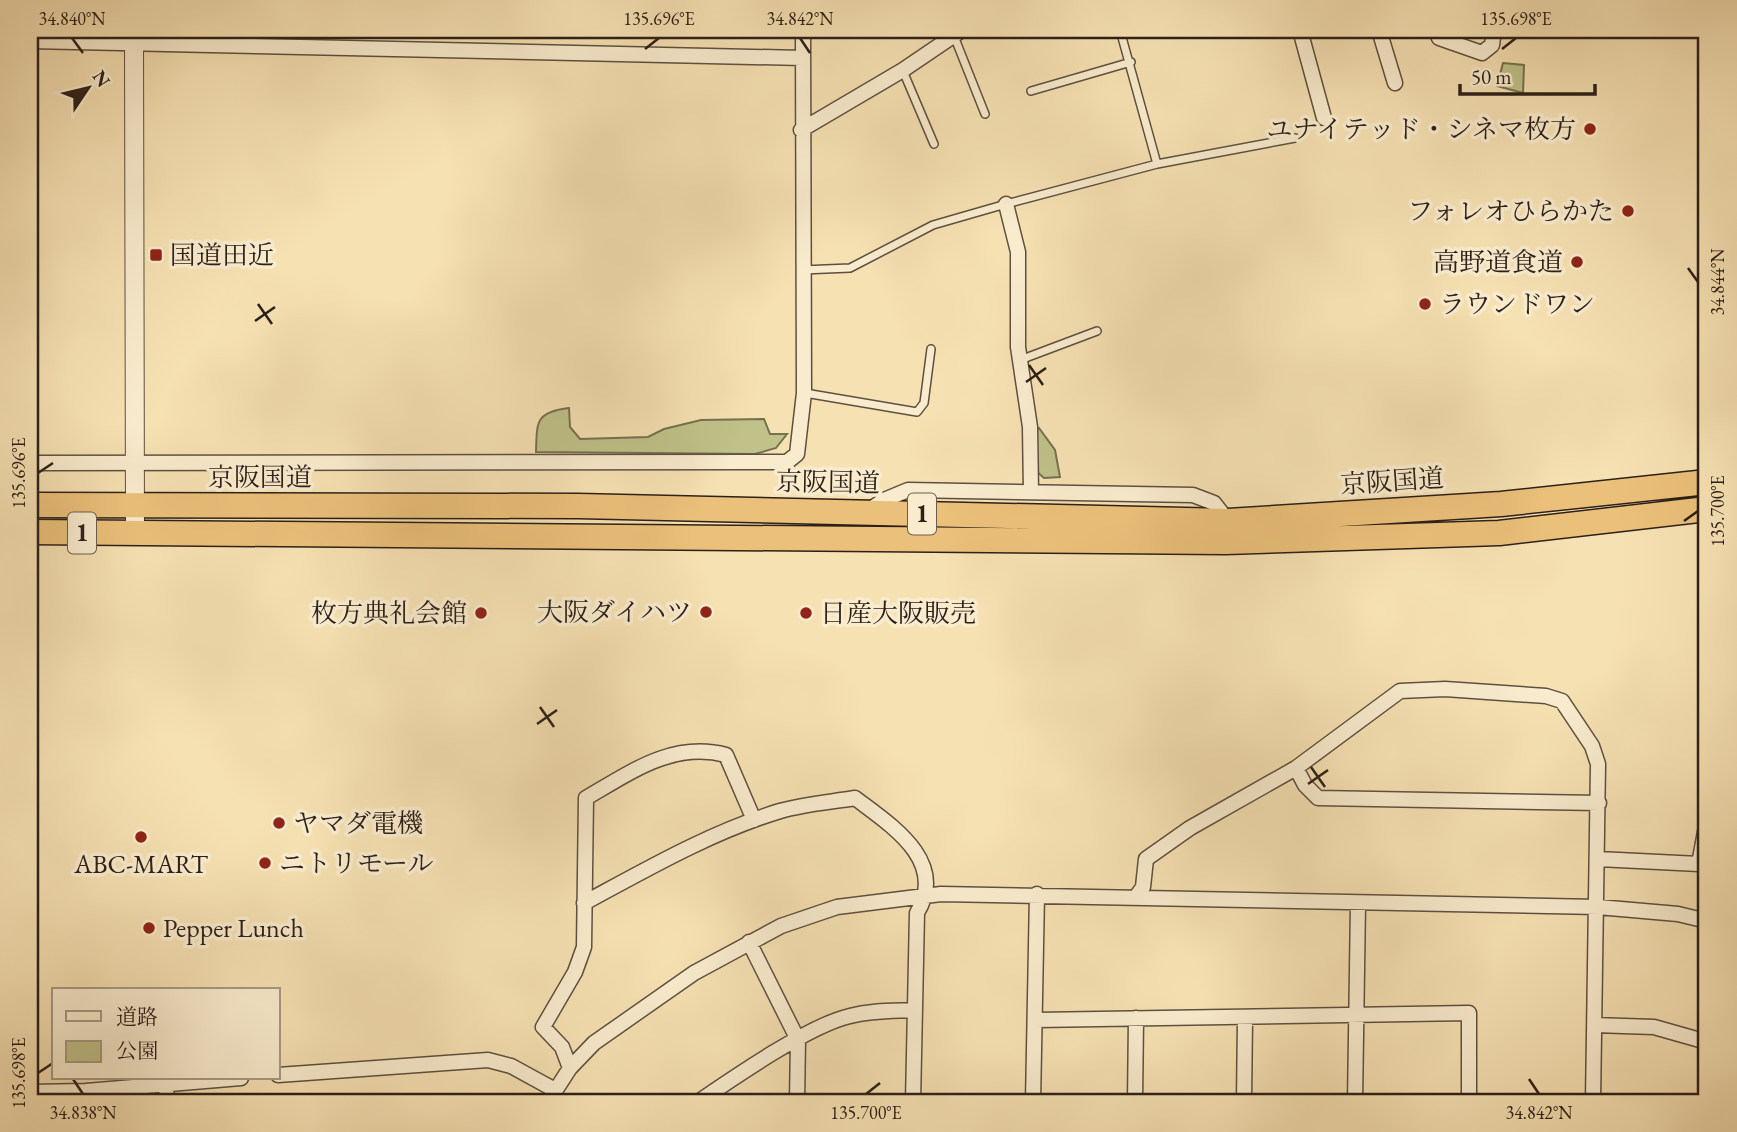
<svg xmlns="http://www.w3.org/2000/svg" width="1737" height="1132" font-family="'EB Garamond','Noto Serif JP',serif">
  <style>
    .green { fill: #c0c28a; stroke: #767152; stroke-width: 2 }
    .lines { fill: none; stroke-linecap: round; stroke-linejoin: round }
    .service-casing { stroke: #5e5040; stroke-width: 10 }
    .minor-casing { stroke: #5e5040; stroke-width: 17 }
    .tertiary-casing { stroke: #5e5040; stroke-width: 20 }
    .trunk-casing { stroke: #2c2019; stroke-width: 27 }
    .service { stroke: #f9ecce; stroke-width: 7 }
    .minor { stroke: #f9ecce; stroke-width: 14 }
    .tertiary { stroke: #f9ecce; stroke-width: 18 }
    .trunk { stroke: #ebc07a; stroke-width: 24 }
    .ticks { fill: none; stroke: #2c2019; stroke-width: 2.5 }
    .poi-dot { fill: #8f2418; stroke: #f9ecce; stroke-width: 2.5 }
    .labels { text-anchor: middle; stroke-width: 7; stroke-linejoin: round; paint-order: stroke }
    .shield { fill: #f9ecce; stroke: #6a5d4f; stroke-width: 2 }
    .shield-label { font-size: 24px; font-weight: bold; fill: #2c2019 }
    .poi-label { font-size: 26px; fill: #2c2019; stroke: #f9ecce; text-anchor: start }
    .street-label { font-size: 26px; fill: #2c2019; stroke: #f9ecce }
    .neatline { fill: none; stroke: #2c2019; stroke-width: 2.5 }
    .ticks-label { font-size: 18px; text-anchor: middle; fill: #2c2019 }
  </style>
  <rect width="100%" height="100%" fill="#f6e1b3"/>
  <filter id="stains"><feTurbulence type="fractalNoise" baseFrequency=".00286" numOctaves="4"/><feColorMatrix values="0 0 0 0 .2 0 0 0 0 .09 0 0 0 0 .02 0 0 0 .5 -.17"/></filter>
  <radialGradient id="worn" r=".72"><stop offset=".6" stop-color="#630" stop-opacity="0"/><stop offset="1" stop-color="#630" stop-opacity=".3"/></radialGradient>
  <path class="green" d="M1503,63L1524,65L1523,93L1497,86Z
    M569,408L570,427L580,439L648,437L664,429L701,420L764,419L770,434H787L776,448L755,454L536,452C537,422 535,412 569,408Z
    M1039,428L1055,450L1060,477L1044,478L1036,471L1035,429Z"/>
  <g class="lines">
    <defs>
      <path id="service" d="M1120,30L1157,164
        M954,36L985,114
        M903,71L934,144
        M1031,91L1131,62
        M802,270L850,268L933,225L1006,204L1157,164L1295,138
        M1020,360L1097,331
        M805,393L917,412L924,403L931,349"/>
      <path id="minor" d="M1300,30L1324,118
        M1379,30L1395,83
        M1436,30L1439,38L1482,53L1492,45L1494,30
        M30,41L803,58
        M801,130L903,70L962,30
        M1006,204L1018,252V347L1030,427L1031,492
        M30,463L787,462L797,454L804,393L803,30
        M866,512L884,500L908,490L1193,495L1214,503L1228,521
        M1296,768L1305,785L1318,798L1599,803
        M1598,859L1699,864L1707,821
        M1136,897L1143,887L1146,859L1190,828L1296,768L1400,691L1445,689L1546,696L1562,701L1592,746L1598,764L1593,1102
        M584,903C647,869 711,832 780,811C804,804 831,802 855,798C892,826 948,861 917,913L913,1102
        M749,942L798,1040L797,1102
        M1036,1020L1469,1013V1102
        M1594,1025L1654,1027L1707,1042
        M570,1068L562,1047L543,1027L575,972L584,947L586,798C631,772 673,741 726,755L754,820
        M278,1075L488,1060L511,1066L555,1090
        M166,1084L167,1102
        M30,1092L86,1091L241,1078
        M548,1102L570,1068L594,1043L694,973L781,926L837,907L941,894L1598,907L1678,914L1707,921
        M698,1102C733,1078 810,1025 850,1016C872,1010 893,1011 915,1010
        M1033,1102L1037,894
        M1135,1102L1136,1018
        M1244,1102L1245,1018
        M1355,1102L1358,904"/>
      <path id="tertiary" d="M134,30L135,533"/>
      <path id="trunk" d="M30,505L578,506L1228,521L1501,504L1707,482
        M30,532L1226,542L1499,533L1707,509"/>
    </defs>
    <use href="#service" class="service-casing"/>
    <use href="#minor" class="minor-casing"/>
    <use href="#tertiary" class="tertiary-casing"/>
    <use href="#trunk" class="trunk-casing"/>
    <use href="#service" class="service"/>
    <use href="#minor" class="minor"/>
    <use href="#tertiary" class="tertiary"/>
    <use href="#trunk" class="trunk"/>
  </g>
  <path class="ticks" d="M72,38L83,53M800,38L810,53M645,49L659,38M1502,49L1516,38M1688,268L1698,282M258,304L272,324M255,321L275,307M1029,365L1043,385M1026,382L1046,368M38,473L53,463M1684,521L1698,511M540,707L554,727M537,724L557,710M1311,767L1325,787M1308,784L1328,770M38,1073L53,1063M73,1079L83,1094M1529,1079L1539,1094M866,1094L880,1083"/>
  <g class="poi-dot">
    <circle cx="1590" cy="129" r="7"/>
    <circle cx="1628" cy="211" r="7"/>
    <rect x="149" y="248" width="14" height="14" rx="3.5"/>
    <circle cx="1577" cy="262" r="7"/>
    <circle cx="1425" cy="304" r="7"/>
    <circle cx="706" cy="612" r="7"/>
    <circle cx="481" cy="613" r="7"/>
    <circle cx="806" cy="613" r="7"/>
    <circle cx="279" cy="823" r="7"/>
    <circle cx="141" cy="837" r="7"/>
    <circle cx="265" cy="863" r="7"/>
    <circle cx="149" cy="928" r="7"/>
  </g>
  <g class="labels">
    <g class="shield">
      <rect x="908" y="493.5" width="28" height="41" rx="5"/>
      <rect x="68" y="512.5" width="28" height="41" rx="5"/>
    </g>
    <g class="shield-label">
      <text x="922" y="522">1</text>
      <text x="82" y="541">1</text>
    </g>
    <g class="poi-label">
      <text x="1576" y="138" text-anchor="end">ユナイテッド・シネマ枚方</text>
      <text x="1614" y="220" text-anchor="end">フォレオひらかた</text>
      <text x="170" y="264">国道田近</text>
      <text x="1563" y="271" text-anchor="end">高野道食道</text>
      <text x="1439" y="313">ラウンドワン</text>
      <text x="692" y="621" text-anchor="end">大阪ダイハツ</text>
      <text x="467" y="622" text-anchor="end">枚方典礼会館</text>
      <text x="820" y="622">日産大阪販売</text>
      <text x="293" y="832">ヤマダ電機</text>
      <text x="279" y="872">ニトリモール</text>
      <text x="141" y="873" text-anchor="middle">ABC-MART</text>
      <text x="163" y="937">Pepper Lunch</text>
    </g>
    <g class="street-label">
      <text x="260" y="486">京阪国道</text>
      <text transform="translate(1392 481) rotate(-4)" y="9">京阪国道</text>
      <text transform="translate(828 482) rotate(1)" y="9">京阪国道</text>
    </g>
  </g>
  <rect width="1737" height="1132" fill="none" stroke="#f6e1b3" stroke-width="77"/>
  <rect x="52" y="988" width="228" height="91" fill="#f9ecce" stroke="#a79a86" stroke-width="2"/>
  <rect x="66" y="1011" width="35" height="10" fill="#f9ecce" stroke="#a79a86" stroke-width="2"/>
  <text x="116" y="1024" font-size="21" fill="#2c2019">道路</text>
  <rect x="66" y="1041" width="35" height="21" fill="#c0c28a" stroke="#a79a86" stroke-width="2"/>
  <text x="116" y="1058" font-size="21" fill="#2c2019">公園</text>
  <g transform="translate(88 88) rotate(55)" stroke="#f9ecce" stroke-width="5" paint-order="stroke">
  <path d="M0-5L12 26L0 18L-12 26Z" fill="#2c2019"/>
  <text y="-10" font-size="19" font-weight="bold" text-anchor="middle" fill="#2c2019">N</text>
  </g>
  <path d="M1460 84v10h135v-10" fill="none" stroke="#2c2019" stroke-width="3.5"/>
  <text x="1471" y="84" font-size="21" fill="#2c2019" stroke="#f9ecce" stroke-width="5" paint-order="stroke">50 m</text>
  <rect x="38" y="38" width="1660" height="1056" class="neatline"/>
  <g class="ticks-label">
    <text x="72" y="25">34.840°N</text>
    <text x="659" y="25">135.696°E</text>
    <text x="800" y="25">34.842°N</text>
    <text x="1516" y="25">135.698°E</text>
    <text transform="translate(1718 282) rotate(-90)" y="6">34.844°N</text>
    <text transform="translate(19 473) rotate(-90)" y="6">135.696°E</text>
    <text transform="translate(1718 511) rotate(-90)" y="6">135.700°E</text>
    <text transform="translate(19 1073) rotate(-90)" y="6">135.698°E</text>
    <text x="83" y="1119">34.838°N</text>
    <text x="866" y="1119">135.700°E</text>
    <text x="1539" y="1119">34.842°N</text>
  </g>
  <rect width="100%" height="100%" filter="url(#stains)"/>
  <rect width="100%" height="100%" fill="url(#worn)"/>
</svg>
